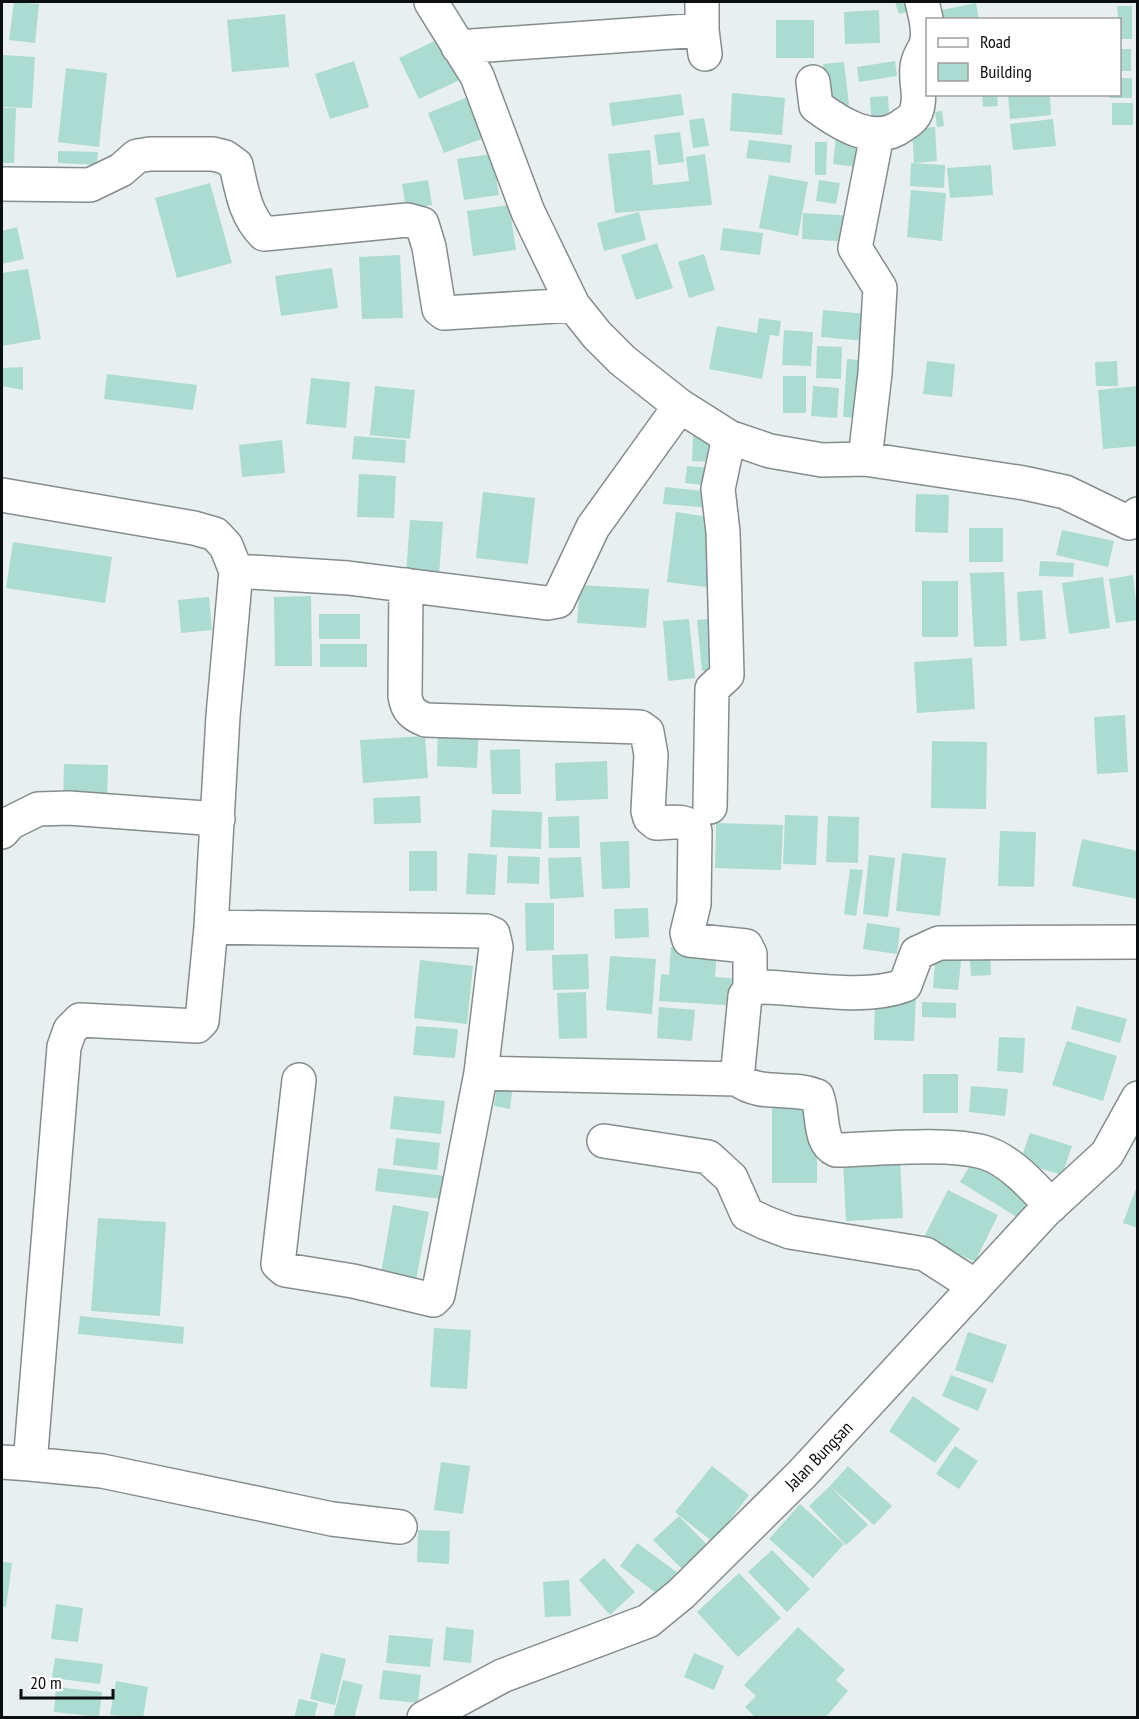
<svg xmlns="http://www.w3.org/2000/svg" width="1139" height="1719" font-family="'PT Sans Narrow',sans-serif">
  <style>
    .building { fill: #acdbd1 }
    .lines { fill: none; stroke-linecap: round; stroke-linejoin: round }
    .minor-casing { stroke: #858c8d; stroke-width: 36 }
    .minor { stroke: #fff; stroke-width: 33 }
    .labels { text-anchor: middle; stroke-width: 4.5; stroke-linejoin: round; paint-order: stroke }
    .street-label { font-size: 18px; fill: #0c0f0f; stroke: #fff }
  </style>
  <rect width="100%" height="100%" fill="#e8eff0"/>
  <path class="building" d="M14,2L39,4L35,43L9,40Z
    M895,2H915L918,9L899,14Z
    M976,3L979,20H939L937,11Z
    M1117,6H1132V39H1120Z
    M879,10L880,43L845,44L844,12Z
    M285,14L289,67L232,72L227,20Z
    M776,20H814V58H776Z
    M445,36L466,77L419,99L399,58Z
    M1120,49H1131V71H1120Z
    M3,55L35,57L32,108L2,107Z
    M354,61L369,107L330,119L315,74Z
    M895,61L897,76L859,82L857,67Z
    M844,62L849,105L828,107L823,64Z
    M66,68L107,73L99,147L58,142Z
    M1120,78H1132V98H1109V94H1120Z
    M732,93L785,98L782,135L730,131Z
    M681,94L684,115L612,126L609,103Z
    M982,94H997L998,106L983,107Z
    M1008,94H1050L1051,115L1010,119Z
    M888,96L890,129L872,130L870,97Z
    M468,97L484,138L444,153L428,113Z
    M1112,103H1133V125H1112Z
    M2,108H16L14,163H2Z
    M942,111L944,126L937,127L935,112Z
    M704,118L709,146L693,148L689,120Z
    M1053,119L1056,146L1013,150L1010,124Z
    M935,127L937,161L914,163L912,129Z
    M680,132L684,162L658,165L654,135Z
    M836,136L869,140L865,168L833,164Z
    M749,140L792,145L790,163L746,158Z
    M815,142H827L826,175H815Z
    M650,150L653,185L689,181L686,157L705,154L712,205L615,213L608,154Z
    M58,151L98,152L97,165L58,163Z
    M492,154L499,195L464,200L457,159Z
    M911,163L945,165L944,188L910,186Z
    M991,165L993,195L950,198L947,168Z
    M769,175L808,182L798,236L759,228Z
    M428,180L432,205L406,209L402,184Z
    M819,180L840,183L836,204L816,201Z
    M210,183L232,263L177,278L155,198Z
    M911,190L946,193L942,241L907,237Z
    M509,205L516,250L473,256L467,211Z
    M639,212L646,240L604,251L597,223Z
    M803,213L855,216L854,242L802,239Z
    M17,227L24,259L2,264V231Z
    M723,228L763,233L760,255L720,250Z
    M657,243L673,288L636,300L621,255Z
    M704,254L715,290L689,298L678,262Z
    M400,255L403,318L362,319L359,257Z
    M332,268L338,308L281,316L275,276Z
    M28,269L41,339L2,346V273Z
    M823,310L878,315L876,342L821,337Z
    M759,318L781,321L779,336L770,335L762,379L709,369L717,326L757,333Z
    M784,330L813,332L811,366L782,365Z
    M817,346L842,347L841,379L816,378Z
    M847,359L868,361L864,418L843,417Z
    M927,361L955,364L952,397L923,394Z
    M1117,361L1118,386H1096L1095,362Z
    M23,367V390L2,386V368Z
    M107,374L197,385L193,410L104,399Z
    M783,376H806V413H783Z
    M311,378L350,382L346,428L306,424Z
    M375,386L415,390L410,439L370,435Z
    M813,386L839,388L837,418L811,416Z
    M1138,386V446L1103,449L1098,390Z
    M354,436L406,440L405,463L352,459Z
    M693,436H716L715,462L692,461Z
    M282,440L285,473L242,477L239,445Z
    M687,466L712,468L710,486L685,483Z
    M359,474L396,476L394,518L357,517Z
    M665,487L714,492L713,508L663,504Z
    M483,492L535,498L528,564L476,558Z
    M916,494L949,495L948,533L915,532Z
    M676,512L716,518L706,587L667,582Z
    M410,520L443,522L439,575L406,573Z
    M969,528H1003V562H969Z
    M1062,530L1114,541L1108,567L1056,555Z
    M13,542L112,557L105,603L6,588Z
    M1040,561L1074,563L1073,577L1039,576Z
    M1004,572L1007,646L974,647L970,573Z
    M1133,575L1138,620L1116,623L1109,579Z
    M1103,577L1110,628L1069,634L1062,583Z
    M922,581H958V637H922Z
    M580,585L649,589L646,628L577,623Z
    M1042,590L1046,639L1020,641L1017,592Z
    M311,596L312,666H275L274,597Z
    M209,597L212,630L181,633L178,600Z
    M319,614H360V639H319Z
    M717,618L723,669L702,671L697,620Z
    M689,619L695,678L668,681L663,621Z
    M320,644H367V667H320Z
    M972,658L975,709L917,713L914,662Z
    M1125,715L1128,772L1097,774L1094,717Z
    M438,724L479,725L477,768L437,766Z
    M425,736L428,778L363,783L360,740Z
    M932,741L987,742L986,809L931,808Z
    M520,749L521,794H492L490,750Z
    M607,761L608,799L556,801L555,763Z
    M64,764L108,765L107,807L63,806Z
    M420,796L421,823L374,824L373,798Z
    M492,810L542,812L541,849L490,847Z
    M785,815L818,816L816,865L783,864Z
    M579,816L580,848H549L548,817Z
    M828,816L859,817L858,863L826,862Z
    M716,823L783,825L781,870L715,868Z
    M1000,831L1036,832L1034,887L998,886Z
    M1082,839L1138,851L1137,899L1072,886Z
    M629,841L630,888L602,889L600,842Z
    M409,851H437V891H409Z
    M468,853L497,855L495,895L466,894Z
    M902,853L946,858L940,916L896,911Z
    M869,855L895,858L888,917L863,914Z
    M508,856L540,857L539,884L507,883Z
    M581,857L584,897L550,899L548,858Z
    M850,869L863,870L856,916L844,914Z
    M525,903H554V950L526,951Z
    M648,908L649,937L615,939L614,909Z
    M867,923L900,928L897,954L863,949Z
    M990,944L991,975L971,976L969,945Z
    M671,947L717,950L715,977L741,979L740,1006L659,1001L661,974L669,975Z
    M936,951L962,953L958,990L933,988Z
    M588,954L589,989L553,990L552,955Z
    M610,956L656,959L652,1014L606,1010Z
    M420,960L473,966L467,1024L414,1018Z
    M586,992L587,1038L559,1039L557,993Z
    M875,994L916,995L914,1041L874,1040Z
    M922,1002L956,1003V1018L922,1017Z
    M1077,1006L1127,1019L1120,1043L1071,1029Z
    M659,1007L695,1010L692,1041L657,1038Z
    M416,1026L458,1029L455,1058L413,1055Z
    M999,1037L1025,1038L1023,1073L997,1071Z
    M1067,1041L1117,1056L1103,1101L1052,1085Z
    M923,1074H958V1113H923Z
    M498,1081L513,1083L510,1109L494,1106Z
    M971,1086L1008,1089L1005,1116L969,1112Z
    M394,1096L445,1101L441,1134L390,1129Z
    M772,1107H817V1183H772Z
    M1030,1133L1072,1146L1062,1175L1020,1162Z
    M396,1138L440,1143L437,1170L393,1165Z
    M900,1158L903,1218L846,1221L843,1161Z
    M975,1158L1035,1194L1020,1219L960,1182Z
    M378,1168L445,1176L442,1199L375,1191Z
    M1137,1186H1138V1228L1123,1223Z
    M948,1190L998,1215L975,1262L924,1237Z
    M393,1205L429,1212L416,1280L381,1273Z
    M98,1218L166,1222L160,1316L91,1311Z
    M80,1316L184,1327L183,1344L78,1334Z
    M434,1328L471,1330L467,1389L430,1387Z
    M968,1332L1007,1345L993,1383L955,1370Z
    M951,1375L987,1389L978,1411L942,1396Z
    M913,1396L960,1429L935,1463L889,1431Z
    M955,1446L978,1461L959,1489L936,1474Z
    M441,1462L470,1466L463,1514L434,1510Z
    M712,1466L749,1495L713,1542L675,1512Z
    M848,1466L892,1506L874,1525L830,1486Z
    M830,1486L868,1525L846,1545L809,1506Z
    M800,1504L844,1544L813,1578L769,1539Z
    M679,1516L712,1550L687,1574L653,1540Z
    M418,1530L450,1531L449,1564L417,1562Z
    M637,1543L678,1573L660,1596L620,1566Z
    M772,1550L810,1589L787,1612L748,1572Z
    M604,1558L635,1592L610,1615L579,1580Z
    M2,1562L12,1563L6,1607L2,1606Z
    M739,1573L781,1618L738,1657L697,1612Z
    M569,1580L571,1616L545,1617L543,1582Z
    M56,1604L83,1608L78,1642L51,1639Z
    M446,1627L474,1630L471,1663L443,1660Z
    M798,1627L845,1670L836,1680L848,1691L825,1718H756L745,1707L756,1696L744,1685Z
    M389,1635L433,1639L430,1667L386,1663Z
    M321,1653L346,1659L335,1705L310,1699Z
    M694,1653L724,1666L714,1690L684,1677Z
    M55,1658L103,1664L100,1684L52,1678Z
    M383,1670L421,1675L418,1703L379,1699Z
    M343,1680L363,1685L354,1718H333Z
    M116,1681L148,1687L143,1718L110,1715Z
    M56,1687L102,1692L99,1717L54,1712Z
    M299,1699L318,1703L314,1718H294Z"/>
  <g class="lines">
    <defs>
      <path id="minor" d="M431,2L477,76L528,212L573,305L597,335L622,360L680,406L729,437L770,451L822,460L865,459L1024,483L1065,492L1129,523L1138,514
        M702,2V30L705,54
        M458,47L702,30
        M813,82L816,106C839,123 875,147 903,125C908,122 914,118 916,112C922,97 915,83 917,67C918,58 921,55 925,47C931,34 925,14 922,2
        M2,184L90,185L121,170L137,156L150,154H213L225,157L236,165C242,191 245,215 264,234L407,220L422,224L429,247L439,309L444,313L573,305
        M865,459L875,373L880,288L855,248L877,135
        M2,495L194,528L215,534L226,546L236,571L223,716L211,927L202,1021L197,1026L80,1020L70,1030L64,1047L30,1464L2,1462
        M236,571L348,578L547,603L558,601L593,527L680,406
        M406,585L405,696C407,710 413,715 426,720L640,727L647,732L651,755L648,811L650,818L656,823C669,823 687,818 695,831L694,904L687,933L689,940L746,946L750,954V989
        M710,807L712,689L727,675L723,532L718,489L729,437
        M2,832L10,823L38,809L69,808L218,819
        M211,927L486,931L493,934L496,947L481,1073L438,1295L433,1300L353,1281L285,1270L278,1264L299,1080
        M481,1073L737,1079L745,996L750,989L756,987C800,987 864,1001 905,985L917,953L939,943L1138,942
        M737,1079C763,1098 790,1085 817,1096C824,1113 818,1142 836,1150C876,1149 947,1142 983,1152C1009,1159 1034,1187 1051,1206
        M604,1141L708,1157L731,1178L747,1214L766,1223L790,1232L925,1254L975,1286
        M30,1464L102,1471L332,1519L400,1527
        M424,1718L502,1676L648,1621L681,1594L802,1474L1045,1211L1107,1154L1138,1098"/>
    </defs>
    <use href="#minor" class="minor-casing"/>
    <use href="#minor" class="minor"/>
  </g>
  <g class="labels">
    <g class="street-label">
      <text transform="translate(819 1456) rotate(-46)" y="6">Jalan Bungsan</text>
    </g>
  </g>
  <rect width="1139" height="1719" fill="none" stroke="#0c0f0f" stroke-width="6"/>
  <rect x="926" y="18" width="195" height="78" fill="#ffffff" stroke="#9e9f9f" stroke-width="1.5"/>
  <rect x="938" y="38" width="30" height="9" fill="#ffffff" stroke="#9e9f9f" stroke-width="1.5"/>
  <text x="980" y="48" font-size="18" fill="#0c0f0f">Road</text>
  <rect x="938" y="63" width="30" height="18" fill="#acdbd1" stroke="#9e9f9f" stroke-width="1.5"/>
  <text x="980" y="78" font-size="18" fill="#0c0f0f">Building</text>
  <path d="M21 1689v9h92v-9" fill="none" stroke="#0c0f0f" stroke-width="3"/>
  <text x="30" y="1689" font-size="18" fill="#0c0f0f" stroke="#ffffff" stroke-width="4.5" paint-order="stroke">20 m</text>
</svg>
